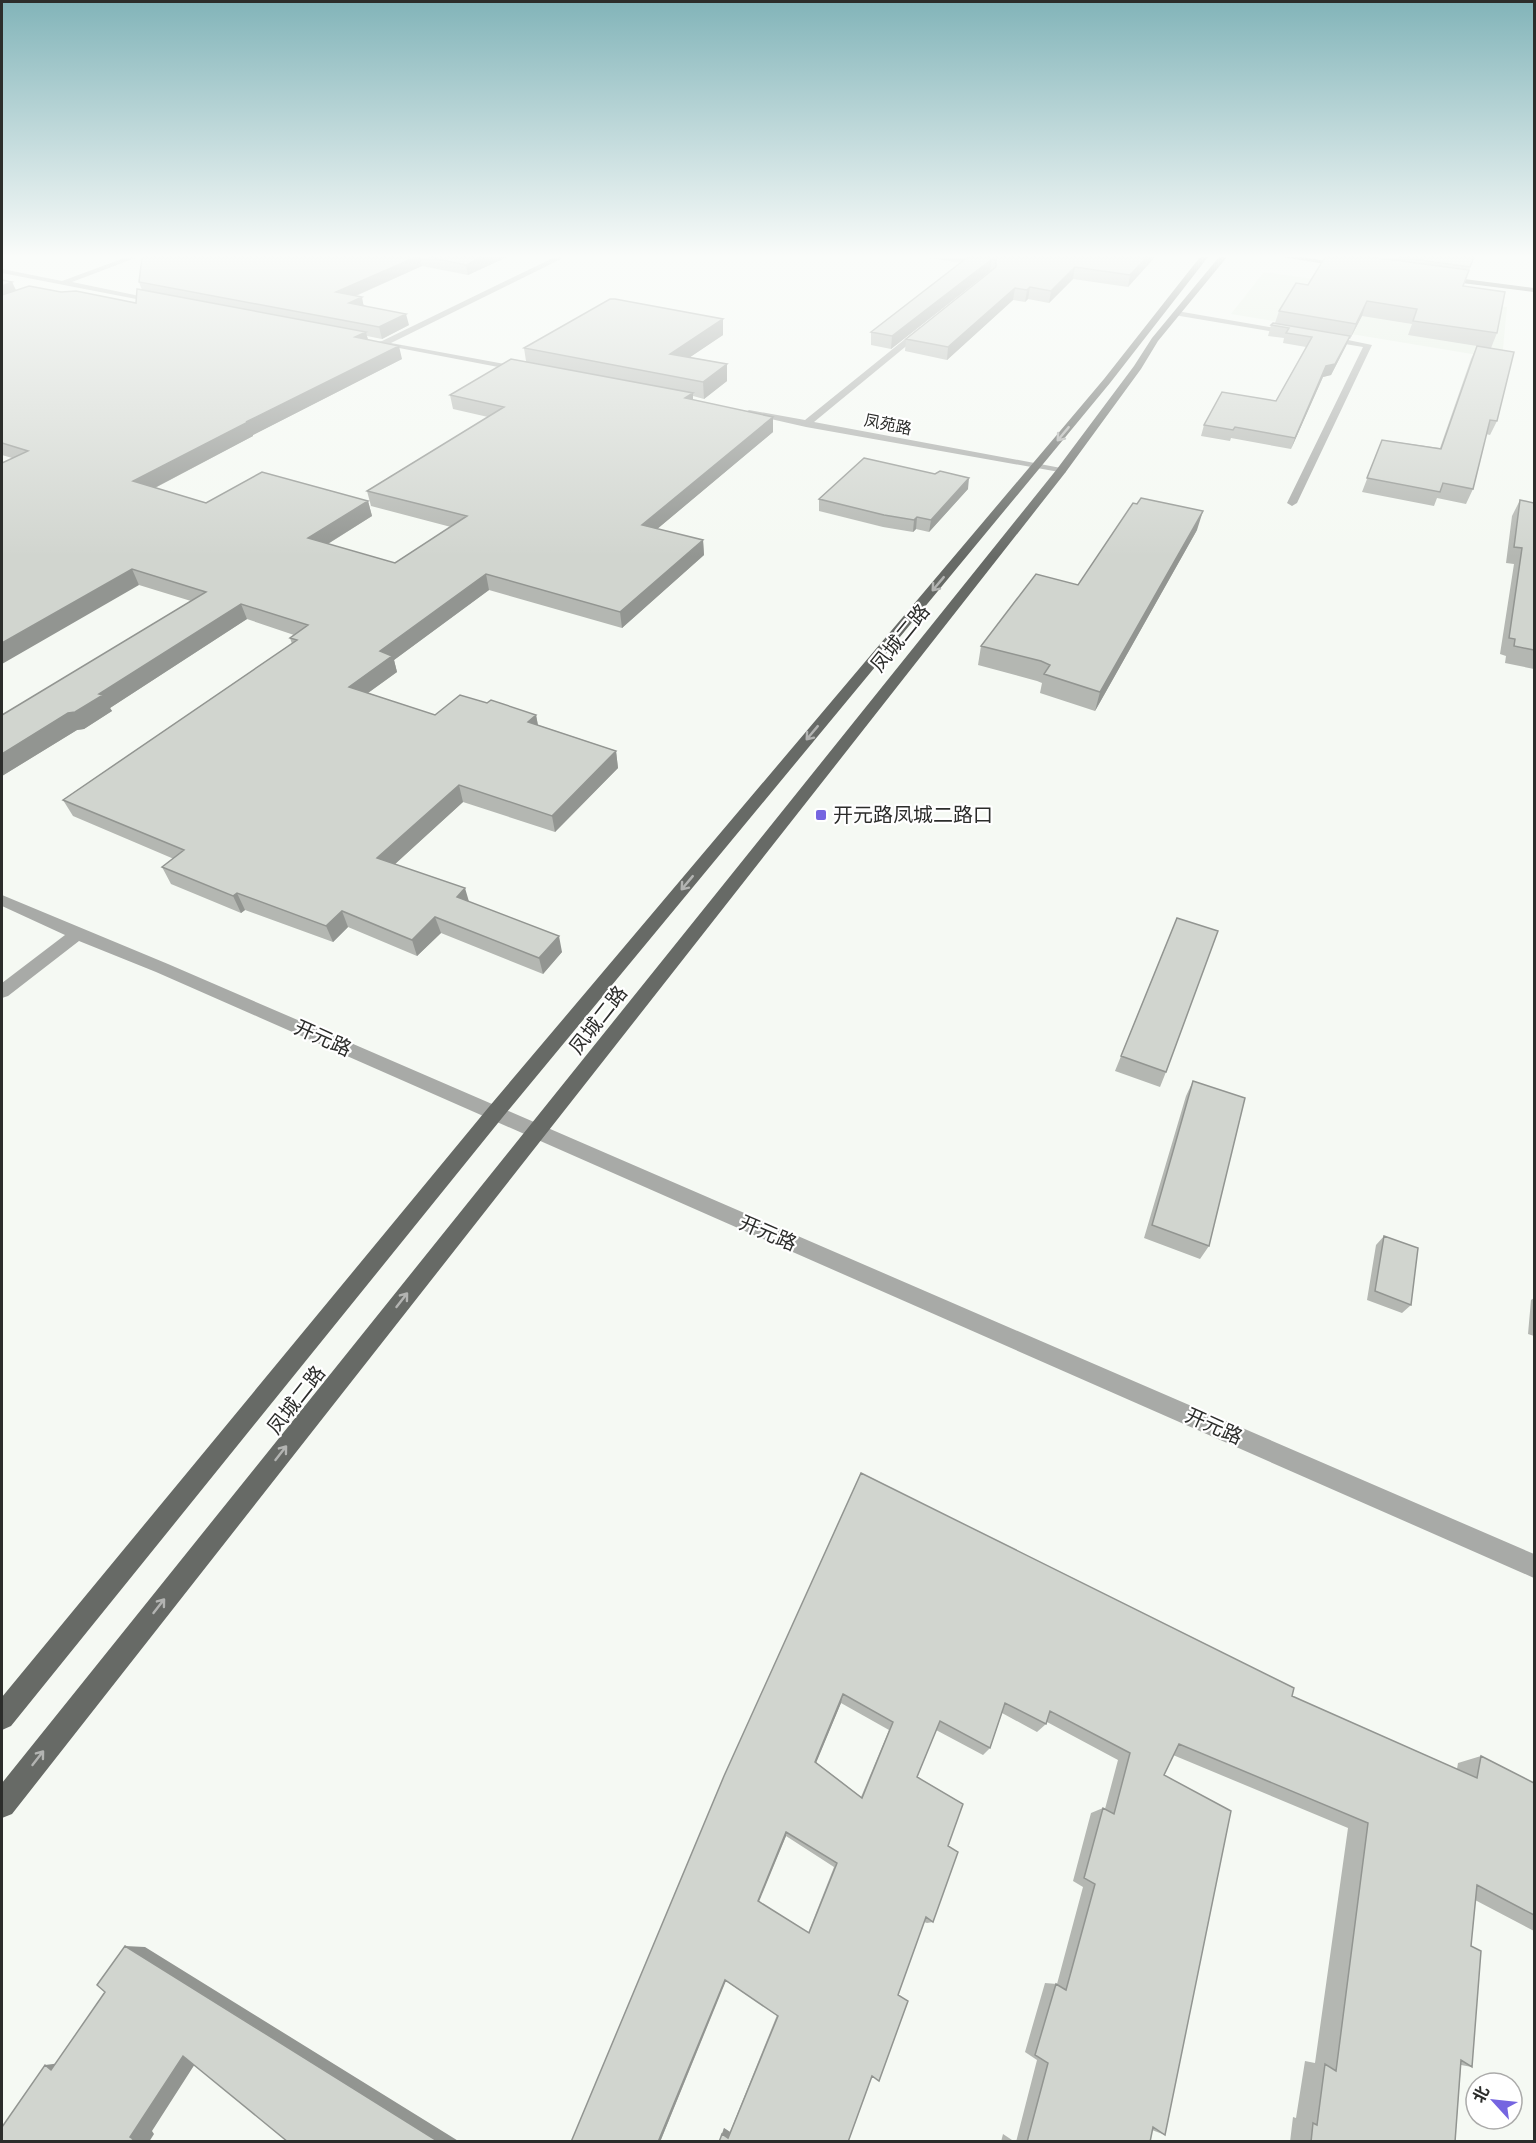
<svg xmlns="http://www.w3.org/2000/svg" width="1536" height="2143" font-family="'PT Sans','Noto Sans SC',sans-serif">
  <style>
    .built { fill: #e6efe2 }
    .lines { fill: none; stroke-linecap: round; stroke-linejoin: round }
    .minor { fill: #a8aaa7; fill-rule: evenodd }
    .major { fill: #676a66; fill-rule: evenodd }
    .wall { fill: #b4b7b2; fill-rule: evenodd }
    .shaded-wall { fill: #929591 }
    .building { fill: #d1d5cf; stroke: #929591; stroke-width: 1.5; fill-rule: evenodd }
    .oneway { stroke: #b3b4b2 }
    .poi-dot { fill: #7565e0; stroke: #fff; stroke-width: 2 }
    .labels { text-anchor: middle; stroke-width: 4.5; stroke-linejoin: round; paint-order: stroke }
    .far-street-label { font-size: 16px; fill: #2c2d2b; stroke: #fff }
    .street-label { font-size: 20px; fill: #2c2d2b; stroke: #fff }
    .poi-label { font-size: 20px; fill: #2c2d2b; stroke: #fff; text-anchor: start }
  </style>
  <rect width="100%" height="100%" fill="#f5f9f3"/>
  <path class="built" d="M1264,272L1507,307L1502,359L1231,314Z"/>
  <g class="lines">
    <path class="minor" d="M127,257H138L72,282L159,300H162V304L2,273V269L62,281Z
      M555,257H565L391,343L521,367L525,370L524,372L373,343L382,341Z
      M1177,311L1293,331L1297,333L1293,335L1174,315L1173,313Z
      M920,327L927,329L814,422L1061,468L1066,471L1065,473L806,427L744,413L749,410L805,420Z
      M1324,335L1372,345L1297,503L1292,506L1287,503L1363,347L1321,340V336Z
      M2,895L168,964L1534,1554V1578L156,972L79,941L8,996L2,998V983L65,935L2,906Z"/>
    <path class="major" d="M1200,257H1208L1110,383L502,1118L11,1726L2,1730V1697L488,1108L1104,379Z
      M1219,257H1227L1158,341L1141,369L1065,473L12,1814L2,1818V1783L1057,469L1134,366L1152,338Z
      M1281,257H1303L1349,265L1345,267Z
      M1441,276L1534,288V292L1438,280L1437,278Z"/>
  </g>
  <path class="wall" d="M142,257H507L468,275L422,266L356,296L364,305L409,325L382,339L367,336L368,339L402,359L253,435V436L155,488L206,503L368,501L372,516L328,544L395,563L451,527L371,506L367,491L488,417L453,409L450,395L526,361L524,348L723,319V335L690,357L727,364V381L704,399L693,396V400L773,417V432L657,529L703,540L704,555L622,628L489,590L394,660L397,672L368,693L435,715L487,703L536,715L538,725L616,751L618,768L555,832L463,802L395,864L468,901L562,952L543,974L441,933L417,956L348,927L333,942L245,910L241,913L171,884L162,867L174,859L73,816L63,800L292,644L290,638L294,635L247,619L110,708L112,711L84,729L77,730L2,776V715L191,601L139,585L12,458L2,455V280L12,282L16,290L61,292L136,303L142,290L139,282Z
    M924,257H1155L1128,287L1073,279L1049,303L1028,299L1025,302L1013,300L947,360L905,351L906,339L991,271H990L891,349L871,345V332L961,263Z
    M1325,257H1474L1463,286L1497,333L1491,348L1497,421L1490,435L1486,434L1473,489L1466,504L1437,498L1434,506L1362,492L1382,440L1440,448L1471,359L1477,346L1408,335L1412,324L1362,316L1350,339H1349L1346,346L1331,375L1323,377L1291,449L1231,438L1230,441L1201,436L1204,425L1276,401L1306,347L1283,343L1284,338L1268,336L1271,325L1275,323L1279,311L1308,285Z
    M968,489L929,532L916,529L913,532L883,527L819,511V499Z
    M1520,500L1534,503V669L1505,663L1506,656L1500,654L1514,564L1506,563L1512,516Z
    M1197,530L1095,711L1040,693L1042,683L1037,681L978,665L981,646L1078,585Z
    M1177,918L1166,1072L1160,1087L1115,1071Z
    M1193,1081L1209,1246L1200,1259L1144,1238L1186,1096Z
    M1384,1236L1411,1305L1402,1313L1367,1300L1376,1245Z
    M1534,1298V1336L1528,1334L1531,1300Z
    M861,1473L1292,1696L1457,1769L1458,1763L1481,1756L1534,1783V1931L1475,1900L1471,1946L1472,2067L1461,2065L1455,2142H1290L1293,2117L1296,2118L1305,2061L1315,2063L1348,1828L1173,1755L1164,1775L1165,2135L1152,2130L1150,2142H1016L1037,2060L1025,2052L1045,1983L1057,1984L1083,1887L1073,1881L1091,1813L1103,1808L1105,1809L1118,1760L1047,1722L1046,1724L1037,1732L1002,1713L990,1748L983,1755L936,1730L917,1777L948,1846L933,1922L927,1923L924,1922L898,1995L872,2076L848,2142H719L724,2128L730,2132L777,2015L726,1981L660,2142H571ZM841,1703L889,1730L861,1797L816,1762ZM786,1836L834,1867L808,1933L759,1902Z
    M1003,2134L1015,2142H1001Z"/>
  <path class="shaded-wall" d="M416,257H420L422,266L339,303L336,292Z
    M482,257H507L468,275L466,265Z
    M1147,257H1155L1128,287L1130,275Z
    M992,259L990,271L891,349L892,336Z
    M1075,267L1073,279L1049,303L1051,291Z
    M12,282L18,295L2,301V286Z
    M1030,287L1028,299L1025,302L1027,290Z
    M1015,288L1013,300L947,360L948,347Z
    M362,297L364,308L349,303Z
    M1367,301L1362,316L1350,339L1356,324Z
    M406,314L409,325L382,339L379,327Z
    M723,319V335L671,370L670,354Z
    M366,332L369,345L355,337Z
    M1350,336L1346,346L1331,375L1323,377L1291,449L1295,438L1326,366Z
    M399,346L402,359L253,435V436L139,496L133,481L246,422Z
    M727,364V381L704,399L703,382Z
    M693,393V407L685,398Z
    M773,417V432L644,540L642,525Z
    M969,478L968,489L929,532L931,520Z
    M368,501L372,516L313,553L308,538Z
    M1203,511L1197,530L1095,711L1100,692Z
    M917,517L916,529L913,532L914,520Z
    M703,540L704,555L622,628L620,612Z
    M132,569L139,585L2,664V643Z
    M486,574L489,590L394,660L397,672L354,703L349,687L380,651Z
    M241,604L247,619L110,708L112,711L84,729L77,730L2,776V754L99,694Z
    M536,715L539,731L528,722Z
    M616,751L618,768L555,832L552,816Z
    M459,785L463,802L383,875L377,858Z
    M465,888L470,905L457,897Z
    M237,893L245,910L241,913L233,896Z
    M342,911L348,927L333,942L326,926Z
    M435,917L441,933L417,956L412,940Z
    M559,936L562,952L543,974L539,958Z
    M843,1694L841,1703L814,1768L815,1762Z
    M786,1832V1836L758,1903V1901Z
    M125,1946L145,1947L460,2142H439Z
    M725,1980H726L660,2142H658Z
    M202,2053L152,2131L154,2134L149,2142H131L130,2137L183,2056Z
    M69,2062L51,2070L45,2065Z
    M724,2128L730,2132L728,2138L722,2134Z"/>
  <path class="building" d="M142,257H416L336,292L362,297L349,303L406,314L379,327L139,282Z
    M428,257H482L466,265Z
    M968,257H1147L1130,275L1075,267L1051,291L1030,287L1027,290L1015,288L948,347L906,339L996,267V260L992,259L892,336L871,332Z
    M1325,257H1371L1469,270L1463,286L1505,292L1497,333L1413,321L1417,309L1367,301L1356,324L1279,311L1296,283L1308,285Z
    M1398,257H1474L1470,267Z
    M2,280L12,282L2,286Z
    M29,286L61,292L76,291L136,303L137,289L366,332L355,337L399,346L246,422H248L133,481L206,503L262,472L368,501L308,538L395,563L467,516L367,491L504,407L450,395L511,359L693,393L685,398L773,417L642,525L703,540L620,612L486,574L380,651L392,656L349,687L435,715L460,695L487,703L491,700L536,715L528,722L616,751L552,816L459,785L377,858L465,888L457,897L559,936L539,958L435,917L412,940L342,911L326,926L237,893L233,896L162,867L184,850L63,800L297,640L290,638L308,625L241,604L99,694L103,695L75,712L68,713L2,754V715L206,592L132,569L2,643V463L28,451L2,443V295Z
    M610,299H615L723,319L670,354L727,364L703,382L524,348Z
    M1273,323L1350,336L1335,364L1326,366L1295,438L1235,427L1233,430L1204,425L1222,392L1276,401L1312,337L1286,333L1289,328L1271,325Z
    M1477,346L1514,352L1497,421L1490,420L1473,489L1443,483L1440,492L1367,478L1382,440L1441,449Z
    M864,458L935,474L940,471L969,478L931,520L917,517L914,520L884,515L819,499Z
    M1141,498L1203,511L1100,692L1044,674L1050,665L1041,661L981,646L1036,574L1078,585L1133,503L1137,504Z
    M1520,500L1534,503V650L1514,646L1515,639L1509,638L1522,548L1514,547Z
    M1177,918L1218,931L1166,1072L1121,1056Z
    M1193,1081L1245,1098L1209,1246L1152,1225Z
    M1384,1236L1418,1248L1411,1305L1375,1291Z
    M861,1473L1294,1688L1292,1696L1477,1778L1481,1756L1534,1783V1915L1477,1885L1471,1946L1481,1951L1472,2067L1461,2060L1455,2142H1311L1313,2123L1317,2125L1325,2064L1336,2071L1368,1823L1179,1744L1164,1775L1231,1811L1165,2135L1153,2127L1150,2142H1027L1048,2063L1035,2055L1056,1984L1066,1990L1095,1884L1084,1878L1103,1808L1114,1814L1130,1753L1050,1711L1046,1724L1005,1703L990,1748L940,1721L917,1777L963,1804L948,1846L958,1852L933,1922L926,1917L898,1995L908,2001L879,2081L872,2076L848,2142H719L722,2134L728,2138L778,2016L725,1980L658,2142H571L724,1776ZM843,1694L893,1722L862,1798L815,1762ZM786,1832L837,1863L809,1933L758,1901Z
    M125,1946L439,2142H288L183,2056L130,2137L133,2139L131,2142H2V2127L45,2065L51,2070L105,1992L97,1985Z"/>
  <defs><path id="oneway-shaft" d="M-6 0H5M1.5-3L5.5 0L1.5 3" fill="none" stroke-width="1.6" stroke-linecap="round" stroke-linejoin="round" transform="scale(1.5)"/></defs>
  <g class="oneway">
    <use href="#oneway-shaft" transform="translate(1063 434) rotate(130)"/>
    <use href="#oneway-shaft" transform="translate(938 584) rotate(130)"/>
    <use href="#oneway-shaft" transform="translate(812 733) rotate(130)"/>
    <use href="#oneway-shaft" transform="translate(687 883) rotate(130)"/>
    <use href="#oneway-shaft" transform="translate(402 1300) rotate(-52)"/>
    <use href="#oneway-shaft" transform="translate(281 1453) rotate(-52)"/>
    <use href="#oneway-shaft" transform="translate(159 1606) rotate(-52)"/>
    <use href="#oneway-shaft" transform="translate(38 1758) rotate(-52)"/>
  </g>
  <linearGradient id="sky" x2="0" y2="1"><stop stop-color="#82b4b9"/><stop offset="0.46" stop-color="#fafcfa"/><stop offset="1" stop-color="#fafcfa" stop-opacity="0"/></linearGradient>
  <rect width="1536" height="557" fill="url(#sky)"/>
  <rect class="poi-dot" x="815" y="809" width="12" height="12" rx="3"/>
  <g class="labels">
    <g class="far-street-label">
      <text transform="translate(888 424) rotate(11)" y="6">凤苑路</text>
    </g>
    <g class="street-label">
      <text transform="translate(900 638) rotate(-51)" y="7">凤城二路</text>
      <text transform="translate(598 1020) rotate(-52)" y="7">凤城二路</text>
      <text transform="translate(323 1038) rotate(24)" y="7">开元路</text>
      <text transform="translate(768 1233) rotate(23)" y="7">开元路</text>
      <text transform="translate(296 1400) rotate(-52)" y="7">凤城二路</text>
      <text transform="translate(1214 1426) rotate(24)" y="7">开元路</text>
    </g>
    <g class="poi-label">
      <text x="833" y="822">开元路凤城二路口</text>
    </g>
  </g>
  <rect width="1536" height="2143" fill="none" stroke="#2c2d2b" stroke-width="6"/>
  <g transform="translate(1494 2101) rotate(297)"><circle r="28" fill="#ffffff" stroke="#ababaa" stroke-width="1.5"/>
  <path d="M0-4.5L10 22L0 15L-10 22Z" fill="#7565e0"/>
  <text y="-9" font-size="16" font-weight="bold" text-anchor="middle" fill="#2c2d2b">北</text>
  </g>
</svg>
